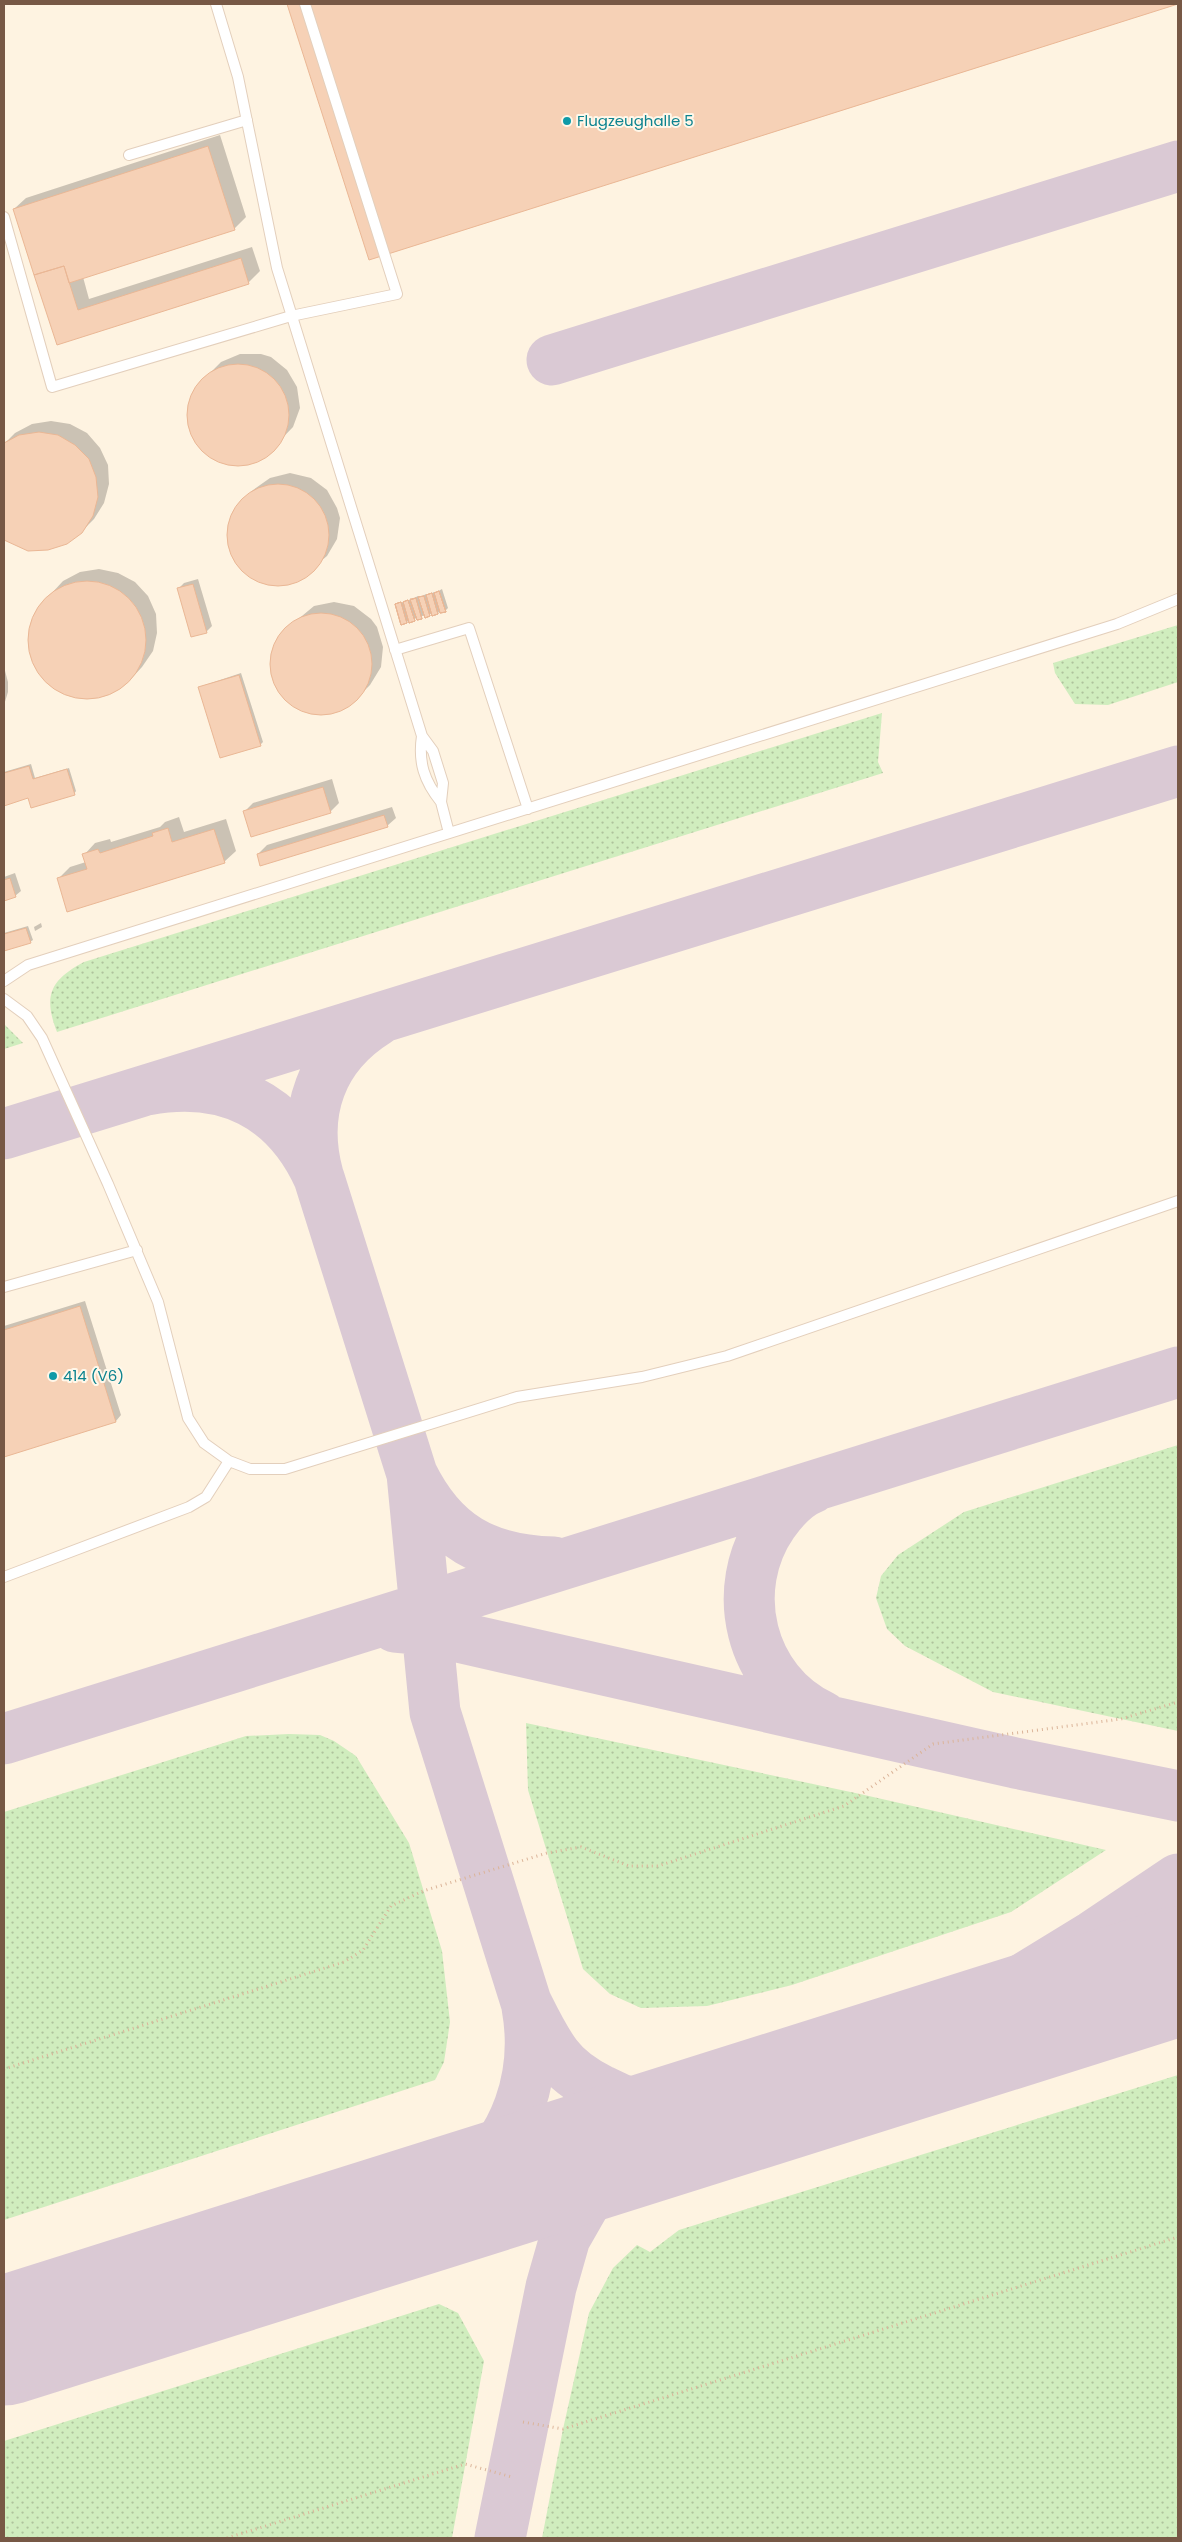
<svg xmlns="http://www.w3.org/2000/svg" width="1182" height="2542" font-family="Poppins,sans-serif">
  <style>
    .grass { fill: url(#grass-dots) }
    .shadow { fill: #0003 }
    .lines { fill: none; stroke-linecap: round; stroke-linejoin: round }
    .taxiway { stroke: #dac9d4; stroke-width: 51 }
    .runway { stroke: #dac9d4; stroke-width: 129 }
    .building { fill: #f6d1b6; stroke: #eab795 }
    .lane-casing { stroke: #e3cfbc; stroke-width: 12 }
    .path { stroke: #dbb499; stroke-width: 3; stroke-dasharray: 1 4; stroke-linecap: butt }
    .lane { stroke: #fff; stroke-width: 10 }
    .culture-dot { fill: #0f9aa8; stroke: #fff7e9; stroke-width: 2 }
    .labels { text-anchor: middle; stroke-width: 4; stroke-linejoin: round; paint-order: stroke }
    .culture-label { font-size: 15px; fill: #0d838f; stroke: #fff7e9; text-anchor: start }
  </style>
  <defs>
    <pattern id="grass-dots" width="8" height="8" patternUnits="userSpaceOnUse" patternTransform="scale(1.25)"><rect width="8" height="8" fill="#d0edbe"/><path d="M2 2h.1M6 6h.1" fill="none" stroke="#aec39c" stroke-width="1.8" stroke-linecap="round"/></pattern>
  </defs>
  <rect width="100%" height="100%" fill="#fef3e1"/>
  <path class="grass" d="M1178,625V682L1108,705L1075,704L1055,673L1053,663Z
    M882,713L878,762L883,773L57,1032C43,996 50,980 84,962Z
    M4,1024L23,1043L4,1049Z
    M1178,1445V1731L993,1692L905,1646L887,1629L876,1598L881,1576L898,1555L964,1512Z
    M526,1723L860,1794L1106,1850L1011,1912L792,1985L707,2006L641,2008L610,1994L583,1969L528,1790Z
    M289,1734L320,1735L334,1741L356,1756L409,1843L442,1951L450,2022L444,2062L435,2080L4,2220V1812L246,1736Z
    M1178,2075V2538H542L563,2429L589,2313L613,2268L637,2245L650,2252L679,2230Z
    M439,2304L458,2313L484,2361L452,2538H4V2441Z"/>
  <path class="shadow" d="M288,4H1175L370,259Z
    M220,135L246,217L235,228L83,277L89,299L252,247L260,271L248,283L57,343L14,209L26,198Z
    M240,354H261L271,357L287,370L297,387L300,408L293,427L266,455L248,463H227L208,455L200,448L190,430L188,409L195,390L209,374L221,362Z
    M51,421L70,424L87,433L100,448L108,465L109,484L104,503L94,519L81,532L28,549L4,538V444L15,433L32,424Z
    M290,473L311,478L327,490L337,508L340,518L337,539L327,556L297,581L277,585L267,584L248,575L234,560L228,540L230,520L241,502L253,490L270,478Z
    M99,569L118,573L135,582L148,596L156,614L157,633L153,651L142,667L130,680L114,692L96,698H77L58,691L43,679L33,663L28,645L30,625L38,608L63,581L80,572Z
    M198,579L212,626L206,632L178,589L184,583Z
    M442,589L448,608L445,611L425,615L406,622L396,605L399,602L404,603L418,596L419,598L426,594L427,596L434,592L435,593Z
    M334,602L354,606L371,619L377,627L383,647L381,667L370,685L358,697L341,709L321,713L301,709L284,697L274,679L272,669L274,648L285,630L314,606Z
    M4,667L8,682V692L4,705Z
    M241,673L263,742L260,745L199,687Z
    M31,764L35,778L69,768L76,791L74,794L29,797L4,804V772Z
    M332,779L339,803L330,812H244L253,803Z
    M392,807L396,818L387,826L258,854L267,845Z
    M179,817L184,832L226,819L236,851L224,862L58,879L70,867L86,862L84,855L95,843L110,839L111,842L160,827L165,822Z
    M15,873L21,891L15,896L4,900V877Z
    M41,923L42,927L35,931L34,927Z
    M28,926L33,940L30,942L4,950V933Z
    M85,1301L121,1415L116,1421L4,1456V1326Z"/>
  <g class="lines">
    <path class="taxiway" d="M552,360L1178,166
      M147,1090C225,1075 286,1105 319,1178L412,1474L435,1712L526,2002C535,2020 544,2039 556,2055C567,2070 585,2082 601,2090C653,2118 697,2115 753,2105
      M4,1134L1178,771
      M318,1175C301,1112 321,1056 377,1021
      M412,1474C443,1537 486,1560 554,1562
      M812,1488C796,1494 783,1509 773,1523C727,1589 750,1682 822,1716
      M395,1627L427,1630L1015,1763L1178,1796
      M4,1739L1178,1372
      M772,2098L906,2039L1005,1990L1093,1936L1178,1879
      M378,2223C406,2211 436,2201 461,2184C517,2144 539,2074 527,2007
      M500,2538L551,2287L565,2238L585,2203L608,2175L645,2146L701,2120"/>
    <path class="runway" d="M4,2341L1178,1971"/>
  </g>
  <path class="building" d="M287,4H1178L369,260Z
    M208,146L235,230L69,283L64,266L34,275L13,209Z
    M241,258L249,284L57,345L34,275L64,266L78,310Z
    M187 415a51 51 0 1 1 102 0a51 51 0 1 1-102 0Z
    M39,432L58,435L75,445L89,459L96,477L98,497L93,516L82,533L67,544L48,550L28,551L4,540V443L19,435Z
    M227 535a51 51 0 1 1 102 0a51 51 0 1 1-102 0Z
    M28 640a59 59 0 1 1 118 0a59 59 0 1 1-118 0Z
    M193,584L207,633L191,637L177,588Z
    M439,591L446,612L440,613L434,593Z
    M439,591L446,612L440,613L434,593Z
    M439,591L446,612L440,613L434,593Z
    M432,593L438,614L432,616L426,595Z
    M432,593L438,614L432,616L426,595Z
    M432,593L438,614L432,616L426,595Z
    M424,596L430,616L425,618L418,597Z
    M424,596L430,616L425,618L418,597Z
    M424,596L430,616L425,618L418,597Z
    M416,598L422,619L417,620L410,600Z
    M416,598L422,619L417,620L410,600Z
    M416,598L422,619L417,620L410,599Z
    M408,600L415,621L409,623L403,602Z
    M408,600L415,621L409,623L403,602Z
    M408,600L415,621L409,623L403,602Z
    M401,602L407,623L401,625L395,604Z
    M401,602L407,623L401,625L395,604Z
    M401,602L407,623L401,625L395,604Z
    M270 664a51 51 0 1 1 102 0a51 51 0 1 1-102 0Z
    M239,675L261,746L220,758L198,687Z
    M29,766L33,779L67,769L75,795L31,808L28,798L4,806V773Z
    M323,787L331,813L251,837L243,811Z
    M384,815L388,827L260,866L257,854Z
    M168,828L172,842L214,829L225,863L67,912L57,878L87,869L82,854L98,849L100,853L153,836L152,833Z
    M10,878L16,897L4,901V880Z
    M26,928L31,943L4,951V934Z
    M80,1306L116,1422L4,1457V1330Z"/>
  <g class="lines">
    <defs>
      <path id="lane" d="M216,4L238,77L277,268L422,736L433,751L443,783L441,802L449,833
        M129,155L247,120
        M4,217L52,387L291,316L397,294L305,4
        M395,650L469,628L528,809
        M422,736C418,762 424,781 441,802
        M4,981L28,965L1117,624L1178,599
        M4,999L27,1016L42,1038L108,1184L158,1302L188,1418L204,1443L229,1461
        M4,1287L137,1250
        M4,1577L189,1507L206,1497L229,1461L250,1469H285L517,1397L642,1377L727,1356L1178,1201"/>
    </defs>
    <use href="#lane" class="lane-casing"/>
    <path class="path" d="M4,2069L344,1962L363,1950L391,1906L423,1891L547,1853L581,1847L629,1866H658L844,1806L933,1744L1121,1719L1178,1702
      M523,2422L563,2429L1178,2237
      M227,2538L465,2464L512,2477"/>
    <use href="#lane" class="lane"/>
  </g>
  <g class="culture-dot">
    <circle cx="567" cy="121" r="5"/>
    <circle cx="53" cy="1376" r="5"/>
  </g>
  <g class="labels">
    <g class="culture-label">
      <text x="577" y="126">Flugzeughalle 5</text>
      <text x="63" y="1381">414 (V6)</text>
    </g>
  </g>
  <rect width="1182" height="2542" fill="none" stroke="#775845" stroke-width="10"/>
</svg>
